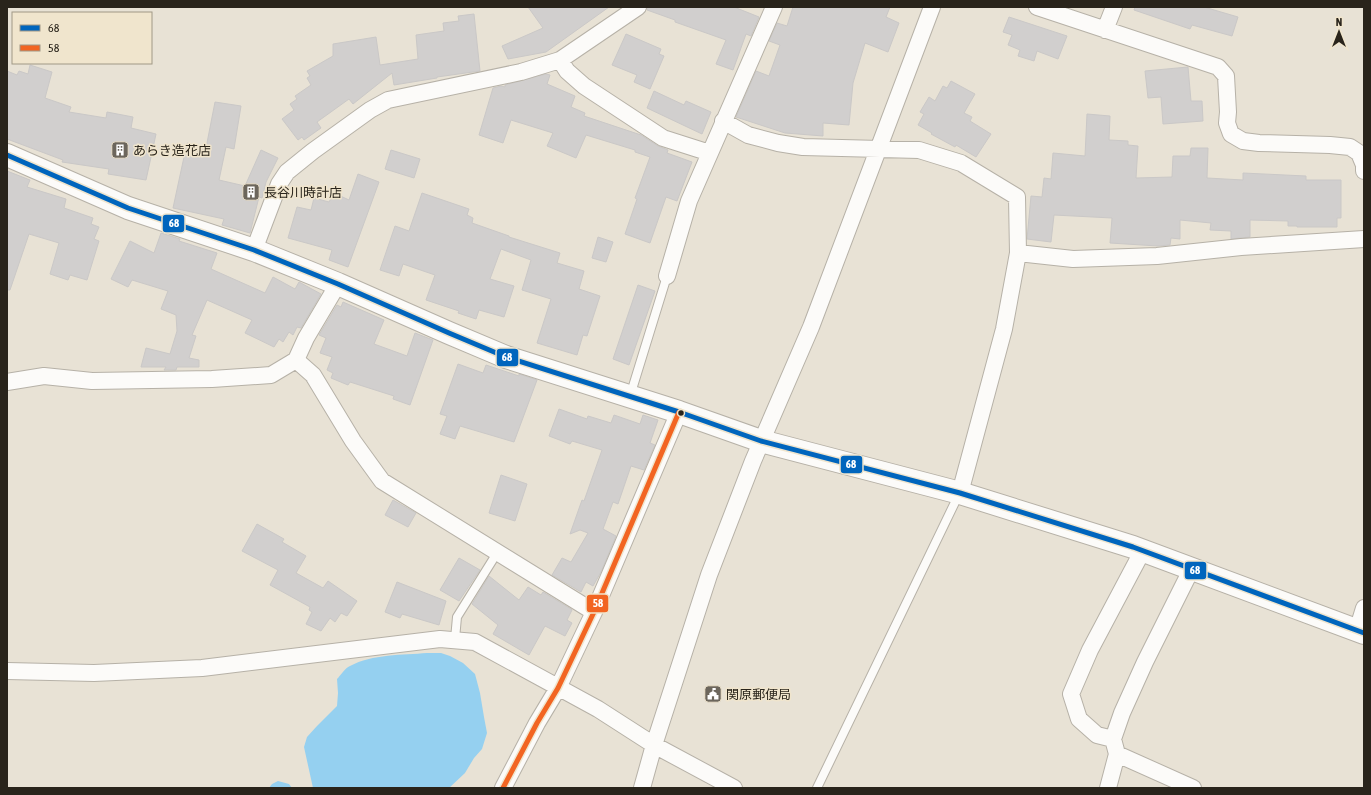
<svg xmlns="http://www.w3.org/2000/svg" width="1371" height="795" font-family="'Asap Condensed','Noto Sans JP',sans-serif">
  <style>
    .water { fill: #95d0f0 }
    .building { fill: #d1cfce; stroke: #cac8c7 }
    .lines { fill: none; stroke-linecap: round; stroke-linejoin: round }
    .service-casing { stroke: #b6b1a7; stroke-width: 10 }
    .minor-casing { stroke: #b6b1a7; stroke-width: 18 }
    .secondary-casing { stroke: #b6b1a7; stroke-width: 24 }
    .service { stroke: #fcfbf9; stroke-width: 8 }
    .minor { stroke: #fcfbf9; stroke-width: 16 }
    .secondary { stroke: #fcfbf9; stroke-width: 22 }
    .bus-1-casing { stroke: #f0e5cd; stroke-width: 8 }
    .bus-2-casing { stroke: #f0e5cd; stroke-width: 8 }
    .bus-1 { stroke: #0065bd; stroke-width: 5 }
    .bus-2 { stroke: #f26522; stroke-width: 5 }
    .bus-dot { fill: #29241b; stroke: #f0e5cd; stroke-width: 1.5 }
    .labels { text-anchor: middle; stroke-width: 3; stroke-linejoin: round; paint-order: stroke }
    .poi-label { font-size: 13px; fill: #29241b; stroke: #f0e5cd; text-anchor: start }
    .line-badge { stroke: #f0e5cd; stroke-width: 1.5 }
    .badge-label { font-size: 11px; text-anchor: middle; font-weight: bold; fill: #fff }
  </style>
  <rect width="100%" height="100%" fill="#e8e2d5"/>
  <path class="water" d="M427,653H441L450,656L463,663L475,674L480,693L484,717L487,733L482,749L474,758L465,773L449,788H313L304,747L307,737L317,726L337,706L338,693L337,679C341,675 345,668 350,666C372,654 403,655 427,653Z
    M278,781L289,784L292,788H269L272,784Z"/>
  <path class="building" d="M528,7H609L546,52L508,59L502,46L543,28Z
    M647,7H734L759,17L751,36L746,34L733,70L716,64L726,40L675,22V20L647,10Z
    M793,7H890L886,17L899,23L888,52L865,43L853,83L849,125L823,123V136L785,133L736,117L756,71L769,76L780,45L769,41L777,23L787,26Z
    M1135,7H1204L1238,17L1232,36L1192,25L1190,29L1134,10Z
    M474,14L480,71L437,77V78L394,85L392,73L353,104L349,99L317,122L321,128L304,140L302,137L298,140L282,119L294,110L290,104L297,99L295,96L311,85L307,78L310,76L307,71L333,56V44L376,37L380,65L418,59L416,35L444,31L443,23L459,21L458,16Z
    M1009,17L1067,36L1058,59L1037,51L1034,61L1018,56L1020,50L1008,45L1012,35L1003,32Z
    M626,34L661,49L659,54L664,56L650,89L634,82L637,75L612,65Z
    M30,65L52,72L45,98L71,107L69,112L106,118L107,112L133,117L131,128L156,134L146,180L108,174L109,169L62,162L63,160L7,139V71L17,75L19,71L28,74Z
    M1188,67L1191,101H1202L1203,121L1163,124L1161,97L1148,98L1145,71Z
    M546,74L550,75L547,84L575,96L571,107L585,113L584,116L641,135L658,146L668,150L667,153L692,162L677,201L666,197L650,243L625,234L637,199L635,198L650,157L635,152V150L586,135L576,158L547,146L553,133L511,120L503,143L479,135L493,88L501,86L505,87V85Z
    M951,81L975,94L964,113L972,117L970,121L991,134L976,157L956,145L955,147L931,134L932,133L918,125L924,114L920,112L929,97L935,101L943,86L947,88Z
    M654,91L684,105L686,101L711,112L702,134L647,108Z
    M215,102L241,106L234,149L226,147L219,180L245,186L261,150L278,158L266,182L262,198L259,197L250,233L222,225L224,219L173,208L187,143L206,148Z
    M1087,114L1110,116L1109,140L1128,141V145L1138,146L1136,178L1172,177L1173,156H1190L1191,148H1208L1207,178L1243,180V173L1306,176V180H1341V218H1337V227H1297V226H1288V221L1250,220V237L1231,239V231L1210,230L1211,223L1180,220V239L1171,238L1170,245L1158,246L1110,243L1112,218L1054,215L1051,242L1027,239L1031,196L1042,197L1044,178L1051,179L1053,153L1085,156Z
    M391,150L420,159L414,178L385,169Z
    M7,171L30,180L27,187L66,199L64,208L93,218L91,224L99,227L94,239L99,241L87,280L70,275L68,280L50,274L59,243L29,234L10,290H7Z
    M358,174L379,182L348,267L329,260L332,250L288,238L297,207L311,210L314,198L329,202L334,193L349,200Z
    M422,193L469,209L467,215L473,218L472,223L509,236V237L560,253L557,263L584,271L579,289L600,296L587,336L583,335L577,355L537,343L551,299L522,290L531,260L501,249L490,279L514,286L504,317L479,310L476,319L458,313L459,311L426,300L435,275L403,264L399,276L380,270L395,226L409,231Z
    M161,233L180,239L179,241L217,253L211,269L265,293L273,277L295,289L299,282L321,294L301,328L297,327L293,335L289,332L283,342L279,339L274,347L245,333L252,320L207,300L192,335L196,336L189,358L199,360V367H177L176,370H164L166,367H141L146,348L170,354L177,331L176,315L161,309L168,291L132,280L128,287L111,279L130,241L154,253Z
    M598,237L613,242L606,262L592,258Z
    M638,285L655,291L629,365L613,359Z
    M343,302L384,320L374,344L407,356L415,333L433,340L410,405L393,399L394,396L350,382L348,385L331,378L333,373L327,370L332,357L320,353L326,338L319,335L337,305L341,307Z
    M458,364L483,373L486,365L519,376V374L537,380L514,442L460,426L455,439L440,434L447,416L440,414Z
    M559,409L587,419L588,416L611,423L614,415L640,424L643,415L658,420L650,443L655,445L644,470L631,466L618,504L613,502L603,529L616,536L601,572L593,586L586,582L581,592L552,575L562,558L571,562L588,533L580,530L570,534L582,500L584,501L602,450L572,441L570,444L549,436Z
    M501,475L527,484L515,521L489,513Z
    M393,500L416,513L408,527L385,515Z
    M257,524L284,539L282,542L306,556L296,573L323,588L328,581L357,601L347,616L341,613L335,622L330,618L321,631L306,624L312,612L309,610L310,607L270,585L278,570L242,551Z
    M459,558L480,570L459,601L440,590Z
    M489,576L519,600L528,587L541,595L543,592L571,609L572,610L567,620L572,623L565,636L545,626L529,655L493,634L498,625L472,604Z
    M397,582L446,601L439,625L402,614L400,618L385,612Z"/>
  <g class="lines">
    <defs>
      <path id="service" d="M630,396L667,276
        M455,639L457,617L497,553
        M817,788L959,494"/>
      <path id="minor" d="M1037,7L1218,67L1226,76L1228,112L1227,123L1231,134L1243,141L1259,143L1330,145L1350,147L1359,153L1364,165V171
        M1105,30L1114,7
        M560,60L567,71L584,86L663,138L710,153
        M723,121L748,135L778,143L803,147L919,150L961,163L1017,197L1018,253L1004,329L960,493
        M254,250L279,184L287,172L313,151L370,110L388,100L521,72L560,60L638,7
        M1018,253L1073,259L1157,256L1241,247L1364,239
        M667,276L689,201L774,7
        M296,360L313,375L353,441L382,481L594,612
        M7,382L44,376L92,381L212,379L271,375L296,360L306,338L338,284
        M1357,631L1364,608
        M7,671L94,673L202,668L440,639L475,642L598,709L654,745L734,788
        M1113,739L1097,735L1079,719L1071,694L1090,650L1143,550
        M1117,754L1113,739L1122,713L1145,662L1192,568
        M503,788L537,723L558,688L594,612L679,412
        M642,788L654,745L709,575L753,461L811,327L932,7
        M1108,788L1117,754L1193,788"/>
      <path id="secondary" d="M7,155L128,208L254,250L338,284L449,333L506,357L679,412L761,441L960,493L1133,547L1364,633"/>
    </defs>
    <use href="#service" class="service-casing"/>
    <use href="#minor" class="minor-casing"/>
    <use href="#secondary" class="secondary-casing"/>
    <use href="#service" class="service"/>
    <use href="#minor" class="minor"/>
    <use href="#secondary" class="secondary"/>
    <defs>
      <path id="bus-1" d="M7,155L128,208L254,250L338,284L449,333L506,357L679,412L761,441L960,493L1133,547L1364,633"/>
      <path id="bus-2" d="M503,788L537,723L558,688L594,612L679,412"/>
    </defs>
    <use href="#bus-1" class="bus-1-casing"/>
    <use href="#bus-2" class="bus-2-casing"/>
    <use href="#bus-1" class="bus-1"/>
    <use href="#bus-2" class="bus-2"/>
  </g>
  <defs>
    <symbol id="building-square" viewBox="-11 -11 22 22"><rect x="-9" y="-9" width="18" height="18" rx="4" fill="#6c665c" stroke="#f0e5cd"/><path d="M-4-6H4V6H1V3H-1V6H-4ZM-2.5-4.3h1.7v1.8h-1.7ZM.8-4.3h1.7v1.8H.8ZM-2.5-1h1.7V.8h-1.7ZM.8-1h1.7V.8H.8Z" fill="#fff"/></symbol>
    <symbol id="civic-square" viewBox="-11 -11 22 22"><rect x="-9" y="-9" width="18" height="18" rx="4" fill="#6c665c" stroke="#f0e5cd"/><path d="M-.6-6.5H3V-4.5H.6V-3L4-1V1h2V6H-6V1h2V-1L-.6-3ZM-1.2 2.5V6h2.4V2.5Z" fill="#fff"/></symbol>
  </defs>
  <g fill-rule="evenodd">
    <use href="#building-square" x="110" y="140" width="20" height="20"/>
    <use href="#building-square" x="241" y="182" width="20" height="20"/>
    <use href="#civic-square" x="703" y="684" width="20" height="20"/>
  </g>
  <circle class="bus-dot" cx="681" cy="413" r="3.5"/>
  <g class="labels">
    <g class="poi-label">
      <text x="133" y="155">あらき造花店</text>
      <text x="264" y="197">長谷川時計店</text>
      <text x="726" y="699">関原郵便局</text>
    </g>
  </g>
  <g class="line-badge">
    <rect x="162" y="214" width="23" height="19" rx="4" fill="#0065bd"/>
    <rect x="496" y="348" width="23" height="19" rx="4" fill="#0065bd"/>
    <rect x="840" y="455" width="23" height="19" rx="4" fill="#0065bd"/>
    <rect x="1184" y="561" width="23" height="19" rx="4" fill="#0065bd"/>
    <rect x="586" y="594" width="23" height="19" rx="4" fill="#f26522"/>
  </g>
  <g class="badge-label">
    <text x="174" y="227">68</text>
    <text x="507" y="361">68</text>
    <text x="851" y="468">68</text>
    <text x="1195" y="574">68</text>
    <text x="598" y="607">58</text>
  </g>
  <rect width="1371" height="795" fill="none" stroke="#29241b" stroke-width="16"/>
  <rect x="12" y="12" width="140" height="52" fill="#f0e5cd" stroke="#a09886"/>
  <rect x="20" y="25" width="20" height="6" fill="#0065bd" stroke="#a09886"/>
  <text x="48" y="32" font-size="12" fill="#29241b">68</text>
  <rect x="20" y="45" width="20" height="6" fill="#f26522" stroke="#a09886"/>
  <text x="48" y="52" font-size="12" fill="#29241b">58</text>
  <g transform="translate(1339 32)" stroke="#f0e5cd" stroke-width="3" paint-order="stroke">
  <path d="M0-3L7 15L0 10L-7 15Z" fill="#29241b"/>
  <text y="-6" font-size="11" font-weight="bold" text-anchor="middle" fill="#29241b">N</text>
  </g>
</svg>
